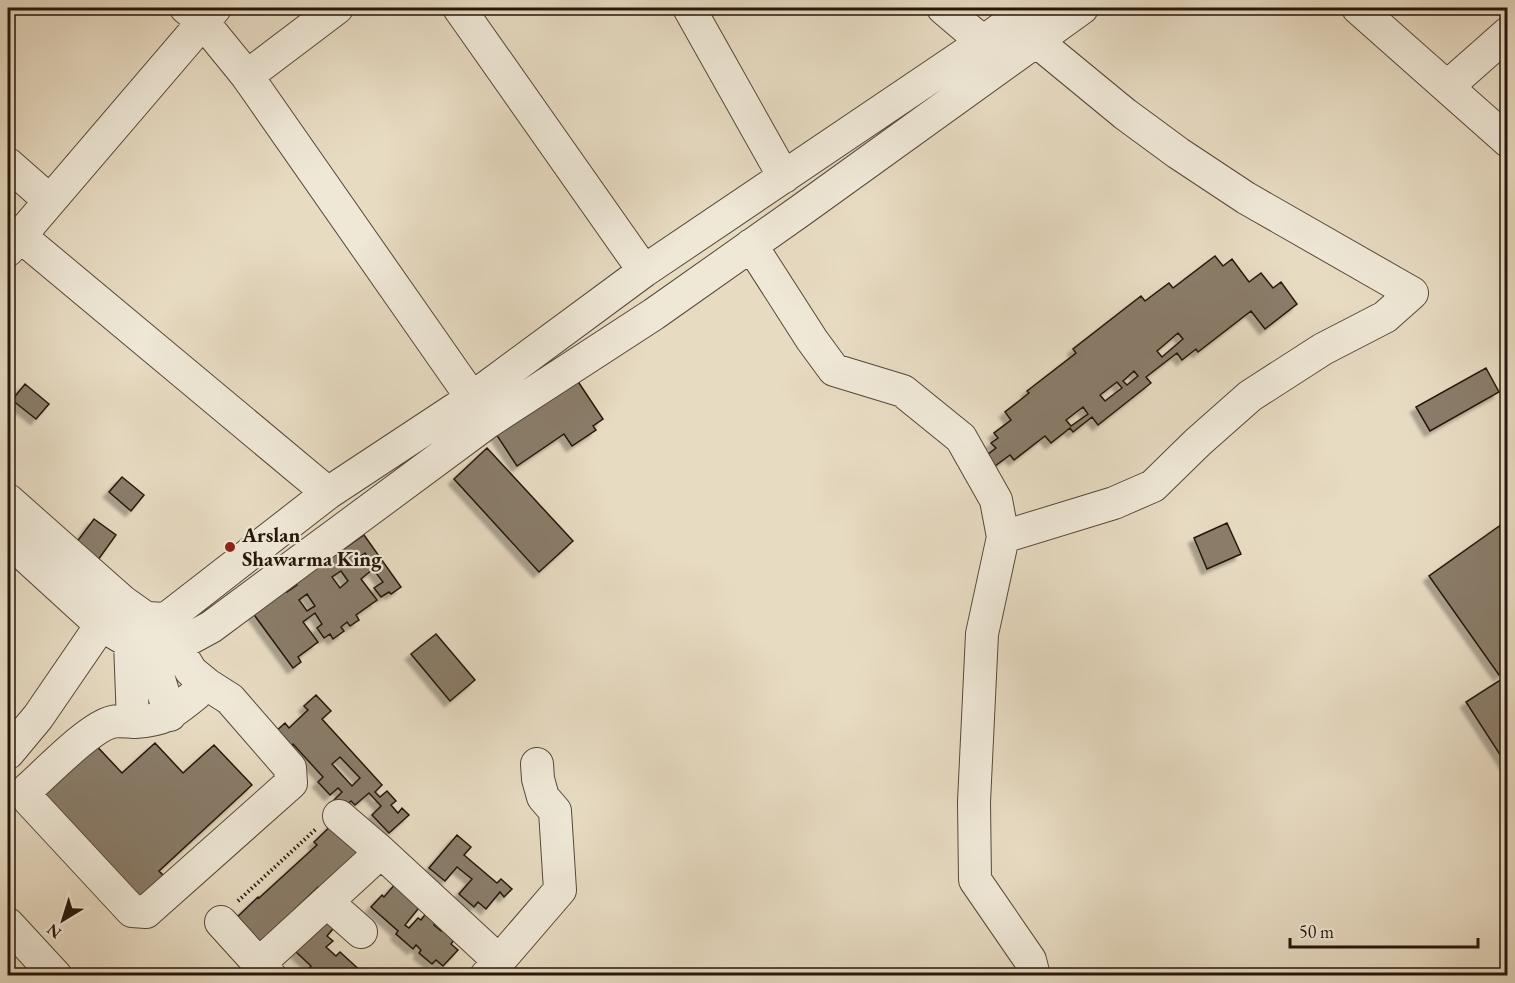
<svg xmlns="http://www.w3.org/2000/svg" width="1515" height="983" font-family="'EB Garamond',serif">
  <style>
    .building { fill: #8a7d6a; stroke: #26170b; stroke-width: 1.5; fill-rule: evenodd; filter: url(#shadow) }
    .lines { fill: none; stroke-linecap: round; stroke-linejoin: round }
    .minor-casing { stroke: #564839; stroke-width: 34 }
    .path { stroke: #26170b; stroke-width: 4; stroke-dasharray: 1.5 3; stroke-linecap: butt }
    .minor { stroke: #efe8d7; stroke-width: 32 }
    .poi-dot { fill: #8f2418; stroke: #efe8d7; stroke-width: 2 }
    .labels { text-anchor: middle; stroke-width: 4.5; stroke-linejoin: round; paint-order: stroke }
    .poi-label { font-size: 21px; font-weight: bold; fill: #26170b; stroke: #efe8d7; text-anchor: start }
  </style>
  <defs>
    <filter id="shadow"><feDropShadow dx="-5.5" dy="5.5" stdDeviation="1.5" flood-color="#0004"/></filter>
  </defs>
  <rect width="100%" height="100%" fill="#e7dbc2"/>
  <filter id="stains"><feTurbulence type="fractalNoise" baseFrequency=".00333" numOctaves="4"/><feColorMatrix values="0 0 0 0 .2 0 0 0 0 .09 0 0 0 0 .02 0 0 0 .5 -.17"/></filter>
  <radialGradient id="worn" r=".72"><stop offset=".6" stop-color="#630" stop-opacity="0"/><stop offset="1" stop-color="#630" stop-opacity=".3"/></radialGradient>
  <path class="building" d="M1215,256L1223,266L1232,259L1249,282L1261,273L1273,288L1281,282L1297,304L1265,329L1251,311L1198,352L1196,349L1182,360L1177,353L1146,377L1151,383L1098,425L1092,417L1073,432L1070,428L1051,443L1045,436L1014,460L1010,455L995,466L987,455L996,448L991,443L998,438L994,433L1011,420L1005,412L1029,393L1027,391L1076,353L1073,349L1141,296L1145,301L1169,283L1173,288ZM1178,333L1183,339L1162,357L1157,351ZM1134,371L1138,376L1127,385L1123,381ZM1117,382L1122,388L1105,401L1100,395ZM1083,407L1088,414L1071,426L1066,420Z
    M1486,368L1499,392L1430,431L1416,407Z
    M577,380L603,419L593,426L596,430L572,446L564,434L517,466L496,434Z
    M25,384L49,404L36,419L12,400Z
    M487,448L573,541L539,572L454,479Z
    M122,477L144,495L131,511L109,492Z
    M94,519L116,535L98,560L76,543Z
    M1505,522L1508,526V669L1499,675L1429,576Z
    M1227,523L1241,554L1207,569L1194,538Z
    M364,535L401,587L391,594L389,592L381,597L374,588L383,582L373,569L361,579L377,600L356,615L359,620L350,626L347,622L341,627L344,631L333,639L330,634L324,638L317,628L322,624L315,613L303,622L318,642L298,657L301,662L293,668L252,612L284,588L287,592L297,585L294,582L318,564L321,567L329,561L327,558L343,546L345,548ZM365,553L372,563L365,568L358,558ZM341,571L348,581L340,588L332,577ZM307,594L315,606L307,611L299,600Z
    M436,634L475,680L450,701L411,654Z
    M1508,675V767L1466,702Z
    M316,695L331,711L322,719L382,785L375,792L380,797L387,791L396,801L391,805L398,813L402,808L409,815L389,833L372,815L381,806L369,793L355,805L351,801L346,805H338L334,800L342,792L338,788L330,795L318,782L323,777L293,744L288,749L274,733L285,723L289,728L308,710L304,706ZM340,757L360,778L352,786L332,764Z
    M90,739L122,773L155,743L183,773L214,745L252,785L159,871L165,877L136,904L32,793Z
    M337,820L342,838L352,848L358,842L367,852L323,893L318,887L289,915L294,919L259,952L231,923L258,897L259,898L317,845L314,842Z
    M457,835L471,847L464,855L497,883L501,879L512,889L504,897L500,892L486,909L478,902L474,907L459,894L472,879L457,867L445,881L429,868Z
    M396,883L422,904L405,925L409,928L418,918L421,920L427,912L437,920L434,925L441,931L446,924L454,940L451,944L458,950L443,966L436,960L432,964L419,953L421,950L416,945L413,949L396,934L398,931L371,907L382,895L384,897Z
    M327,915L337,924L327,936L333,941L326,947L336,956L340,952L363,973L361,976H303L311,966L295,951Z"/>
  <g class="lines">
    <defs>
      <path id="minor" d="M186,8L203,22L247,76L472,398
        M459,8L644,271
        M689,8L784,177
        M943,8L983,42
        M1358,8L1508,141
        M247,76L337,8
        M1447,87L1508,33
        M8,164L50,201
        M20,236L328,493
        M751,245L812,340L834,370L903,391L961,438L996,500L1003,537L982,634L974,802L975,880L1030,960L1034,976
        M8,250L215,8
        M8,500L122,601L146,618L166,619L328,493L472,398L644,271L983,42L1030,8
        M1003,537L1114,503L1153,486L1198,442L1250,396L1323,349L1385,317L1412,293L1246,198L1178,153L1125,114L1035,40
        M8,540L101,625L130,642L149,646H176L211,627L488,422L654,314L800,211L1082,8
        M130,642L133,722
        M149,646L170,715
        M176,646L191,671L208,685L230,699L290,768L291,783L146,912L132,911L29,800V788C48,771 90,727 112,722C119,720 128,722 135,722C167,720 172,713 196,694
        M8,753L38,717L101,625L113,610
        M339,816L381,852L498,960
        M327,902L361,932
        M221,922L259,964
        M8,924L56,976
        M270,976L259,964L381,852
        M486,976L560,890L555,811L543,797L538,779L537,764"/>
    </defs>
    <use href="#minor" class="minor-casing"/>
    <path class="path" d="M238,901L316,829"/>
    <use href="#minor" class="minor"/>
  </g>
  <circle class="poi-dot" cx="230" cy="547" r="6"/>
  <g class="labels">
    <g class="poi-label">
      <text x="242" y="542">Arslan<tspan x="242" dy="24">Shawarma King</tspan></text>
    </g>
  </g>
  <rect width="1515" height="983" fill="none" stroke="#e7dbc2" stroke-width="30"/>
  <rect x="9" y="9" width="1497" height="965" fill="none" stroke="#26170b" stroke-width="3"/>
  <rect x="15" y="15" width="1485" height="953" fill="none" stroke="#26170b" stroke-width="1.5"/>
  <g transform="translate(63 920) rotate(218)" stroke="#efe8d7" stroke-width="4.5" paint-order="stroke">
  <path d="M0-4.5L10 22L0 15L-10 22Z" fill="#26170b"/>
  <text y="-9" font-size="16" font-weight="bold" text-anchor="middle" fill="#26170b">N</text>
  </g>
  <path d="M1290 938v9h188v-9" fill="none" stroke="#26170b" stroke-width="3"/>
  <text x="1299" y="938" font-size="18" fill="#26170b" stroke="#efe8d7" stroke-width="4.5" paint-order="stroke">50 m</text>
  <rect width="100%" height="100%" filter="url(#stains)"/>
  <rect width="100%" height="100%" fill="url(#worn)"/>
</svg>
